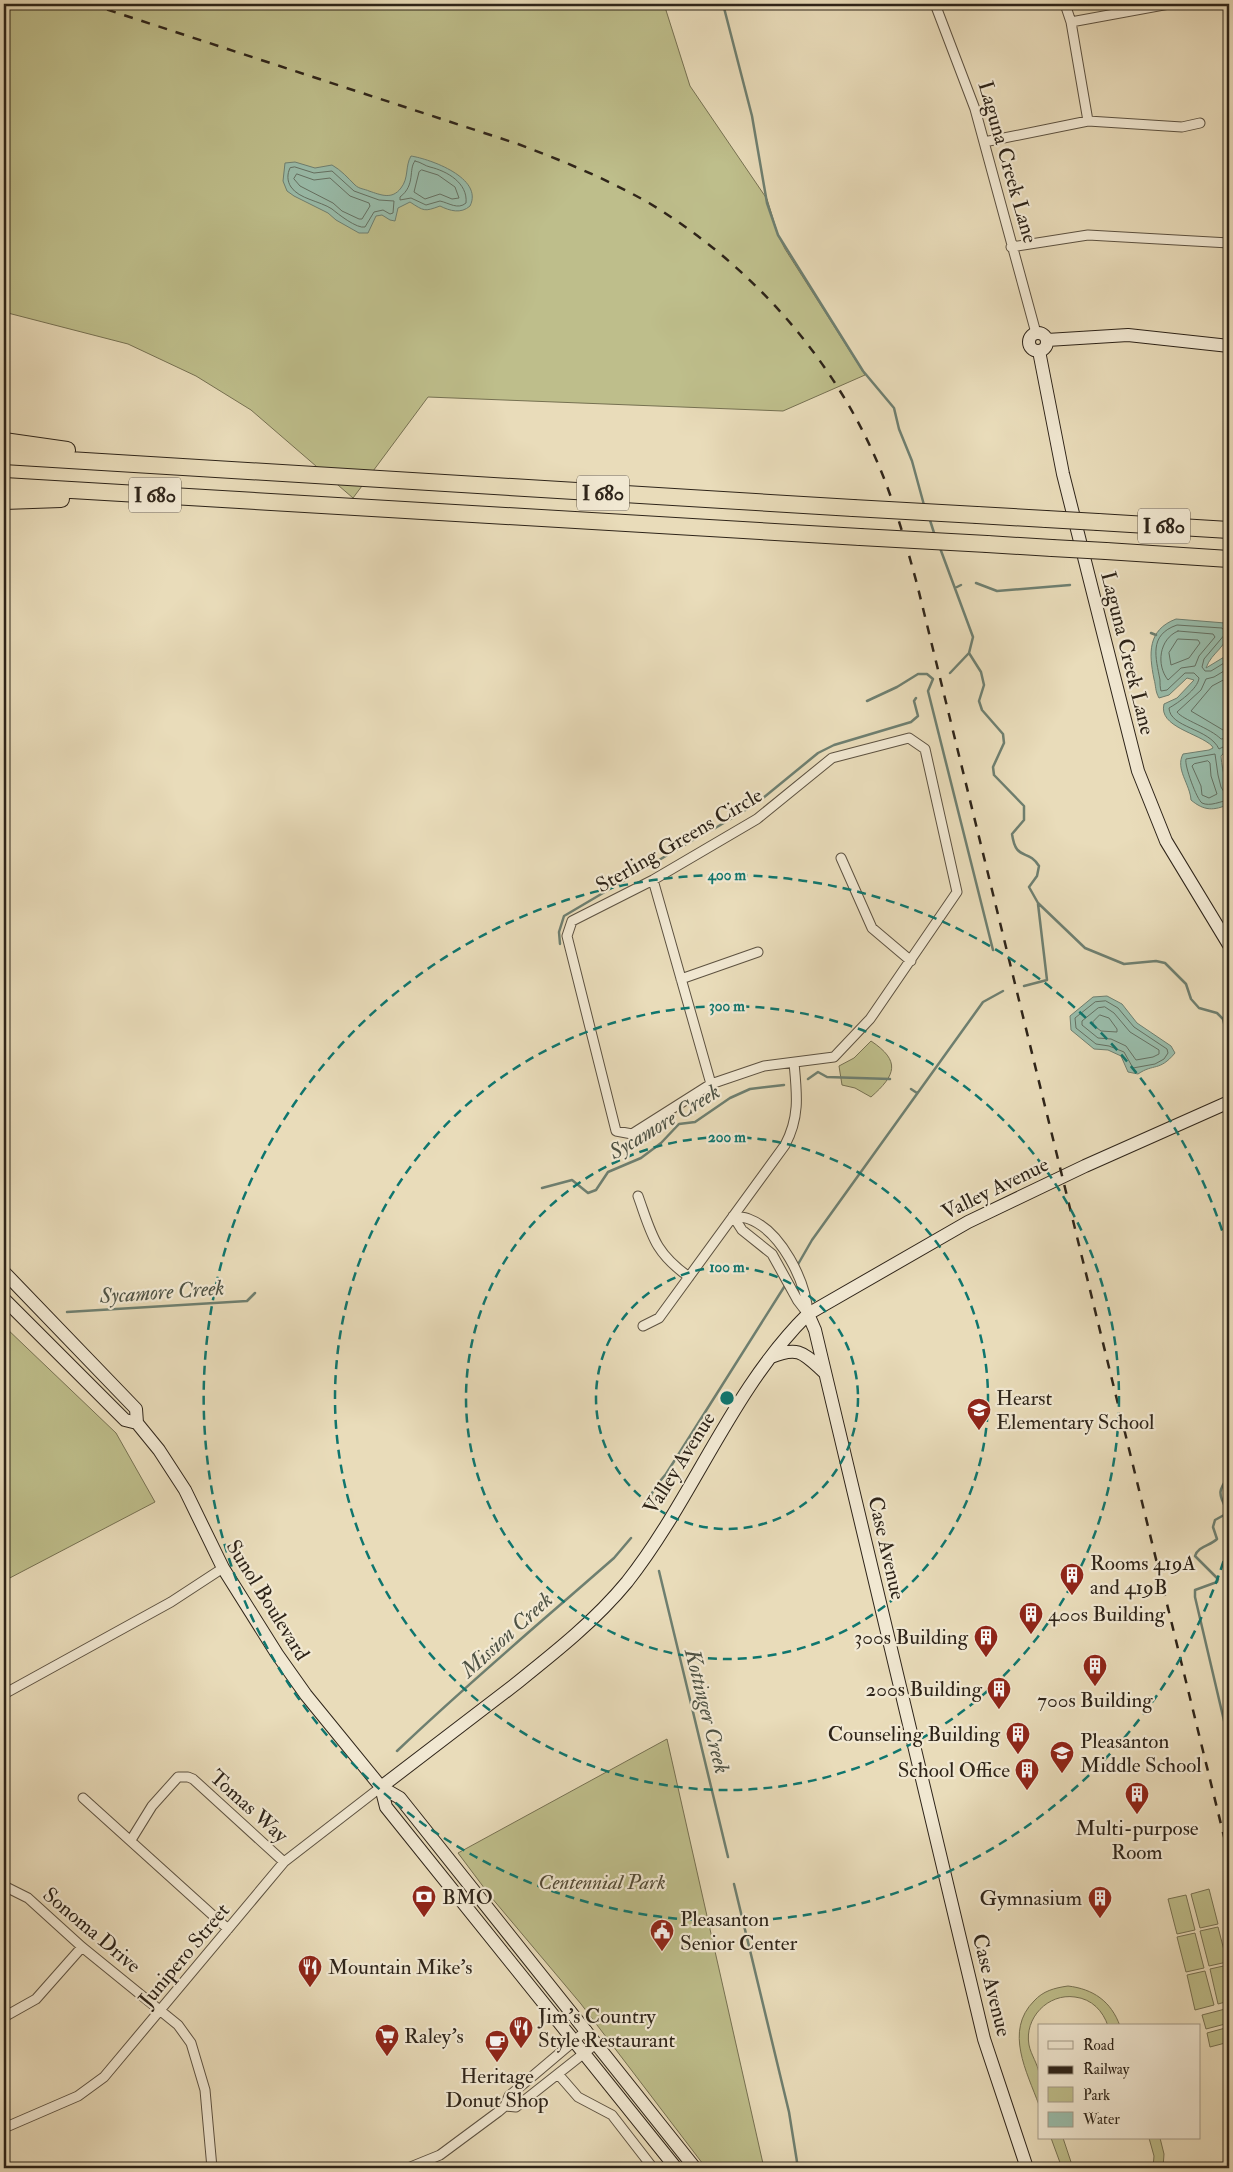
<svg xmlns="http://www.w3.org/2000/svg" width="1233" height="2172" font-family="'IM FELL Double Pica',serif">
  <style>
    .green { fill: #bebe8b; stroke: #767152 }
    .water { fill: #99bcaa; stroke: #6e7f70 }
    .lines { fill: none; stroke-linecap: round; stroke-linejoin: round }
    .shore { stroke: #647062; stroke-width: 1 }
    .stream { stroke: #6e7f70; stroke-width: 2.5 }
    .street-casing { stroke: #5d5241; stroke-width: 11 }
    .secondary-casing { stroke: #2e2419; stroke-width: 14 }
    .highway-casing { stroke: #2e2419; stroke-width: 18 }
    .street { stroke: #f1e8d2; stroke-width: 9 }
    .secondary { stroke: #f1e8d2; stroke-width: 12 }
    .highway { stroke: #e9dcba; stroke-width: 16 }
    .rail { stroke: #2e2419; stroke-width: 2.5; stroke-dasharray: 9 9; stroke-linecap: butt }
    .highway-bridge-casing { stroke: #2e2419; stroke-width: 18; stroke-linecap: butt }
    .highway-bridge { stroke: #e9dcba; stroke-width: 16 }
    .ring { fill: none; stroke: #0f766e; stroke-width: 2.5; stroke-dasharray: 9 6 }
    .labels { text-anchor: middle; stroke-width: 4.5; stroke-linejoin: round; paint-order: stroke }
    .shield { fill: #f1e8d2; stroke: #685f50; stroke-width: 1 }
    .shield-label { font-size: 20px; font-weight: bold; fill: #2e2419 }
    .street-label { font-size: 21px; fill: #2e2419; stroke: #f1e8d2 }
    .poi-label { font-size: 21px; fill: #2e2419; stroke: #f1e8d2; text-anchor: start }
    .park-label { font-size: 21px; font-style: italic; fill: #524a36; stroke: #f1e8d2 }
    .water-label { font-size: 22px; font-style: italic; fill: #4e5244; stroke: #f1e8d2 }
    .centre { fill: #0f766e; stroke: #f1e8d2; stroke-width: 2.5 }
    .ring-label { font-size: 15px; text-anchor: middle; font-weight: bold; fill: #0f766e; stroke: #f1e8d2; stroke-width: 4.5; stroke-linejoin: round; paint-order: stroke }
  </style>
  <rect width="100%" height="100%" fill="#e9dcba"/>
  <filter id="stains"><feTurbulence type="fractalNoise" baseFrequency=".004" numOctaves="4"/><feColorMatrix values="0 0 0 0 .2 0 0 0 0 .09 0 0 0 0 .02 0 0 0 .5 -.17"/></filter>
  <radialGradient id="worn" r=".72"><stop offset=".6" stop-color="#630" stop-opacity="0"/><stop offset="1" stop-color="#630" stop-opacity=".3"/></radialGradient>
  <path class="green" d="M4,4H664L690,86L767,199L778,235L785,249L865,375L783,411L428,397L353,498L251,410L196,376L128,344L4,312Z
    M871,1041C901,1061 896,1075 871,1097L855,1088L842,1085L839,1066L854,1058Z
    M4,1326L116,1433L155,1502L4,1581Z
    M667,1739L764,2168H706L581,2004L491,1897L458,1853Z
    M1209,1889L1218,1924L1200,1928L1191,1894Z
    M1186,1895L1195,1930L1177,1934L1168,1899Z
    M1218,1927L1227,1962L1209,1966L1200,1931Z
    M1195,1933L1204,1968L1186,1972L1177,1937Z
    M1228,1965L1229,2001L1218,2004L1210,1969Z
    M1205,1971L1214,2005L1195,2010L1187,1975Z
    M1068,1986C1093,1989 1111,2001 1120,2026H1108C1103,2011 1092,1999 1075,1997C1048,1993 1024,2018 1029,2045C1031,2055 1038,2064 1039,2074C1041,2084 1039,2095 1039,2105C1027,2072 1004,2031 1034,2001C1043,1991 1054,1988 1068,1986Z
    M1229,2008V2023L1206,2029L1202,2015Z
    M1229,2027V2042L1210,2047L1207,2033Z
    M1051,2138H1063L1073,2168H1062Z
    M1149,2138H1160L1164,2154L1163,2168H1153L1154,2156Z"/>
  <path class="water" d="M411,156C430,159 484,178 470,206C461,214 450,211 440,206C424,212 424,211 410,202L398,208L395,221L390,220L382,215L376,216L368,233H359L336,220L328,213L294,196L287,191L283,181L285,163L295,162L315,168L332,165C341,170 348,178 355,185C359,189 365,189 369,191C381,195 392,200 401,188C409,178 405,166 411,156Z
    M1176,619L1225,623L1229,627C1228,648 1212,651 1206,668L1229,654V747L1221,756C1222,774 1229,788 1229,804C1214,811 1204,811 1191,800C1190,784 1175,769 1183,754L1209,750L1213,748L1212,746C1199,733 1158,727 1164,704L1177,698L1194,680L1187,678L1169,695L1159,698C1155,691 1156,686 1154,679C1149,654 1147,630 1176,619Z
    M1107,996L1122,1004L1137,1023L1171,1046L1175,1053C1159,1072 1154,1063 1138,1074L1128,1072L1121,1056L1108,1050L1094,1049L1071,1030L1070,1016L1093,997Z"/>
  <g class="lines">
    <path class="shore" d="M415,161C421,162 425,166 430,167C447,171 468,183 466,203C458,210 449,203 440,201L426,205L411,198L400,200V197C416,185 408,169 415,161Z
      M295,167L314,173L332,171L354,191L379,200L394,201L393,213L390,214L383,210L374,212L365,227C357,229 338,214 332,209C320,201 299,199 291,187C287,181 287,174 290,168Z
      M422,170L438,175L455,187L459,198L452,199L440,194L425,199L414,192L419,172Z
      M297,174L314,180L330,178L350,196L369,203L370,206L362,219H359L342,211L333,203L300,186L294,179Z
      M1178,631L1213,634L1215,637L1199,656L1195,666L1181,668L1168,680C1156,665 1159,639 1178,631Z
      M1178,639L1198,640L1200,643L1189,658L1171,665L1169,653Z
      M1229,660L1211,671H1205L1202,667L1204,659L1226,633L1222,628L1177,625C1148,635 1156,658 1160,680C1160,684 1160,687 1161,691L1167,690L1185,673H1194L1199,678C1198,689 1178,703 1169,708C1170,728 1209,728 1219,749L1229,744
      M1229,668L1214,677L1206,679L1201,690L1177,712C1183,720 1210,728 1221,739L1229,738
      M1229,677L1212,686L1191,711L1223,730H1229
      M1208,761L1210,763L1211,776L1217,794L1209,798L1202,795L1201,786L1192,766L1194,764Z
      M1229,793L1224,792L1221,787L1218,775L1215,754L1186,759C1184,765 1197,800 1202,803C1210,807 1221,801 1229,800
      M1106,1001L1118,1008L1134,1027L1167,1049L1168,1053L1164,1059L1155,1064L1133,1068L1124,1052L1109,1046L1096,1044L1076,1028L1075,1018L1095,1002Z
      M1105,1007L1114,1013L1130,1032L1159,1050V1054L1153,1057L1136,1060L1126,1046L1111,1039L1098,1038L1082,1025V1021L1098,1008Z
      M1100,1015L1109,1018L1117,1029V1032L1101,1031L1093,1025V1022Z"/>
    <path class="stream" d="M723,4L752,116L767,203L778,235L863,371L894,408L899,429L912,461L924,505
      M929,517L935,536
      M940,548L973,637L969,653L981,672L984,685L979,701L982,710L1003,734L1004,743L993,767L994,775L1024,806V820L1012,834C1016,862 1028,848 1039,866L1037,876L1029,887L1038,903L1085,948L1124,964L1156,961L1165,963L1186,984L1191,999L1199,1008L1217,1013L1223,1019L1229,1044
      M976,583L997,591L1070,585
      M955,588L961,585
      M1151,633L1156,635
      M950,673L969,653
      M867,701L897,687L918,674H927L933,679L928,691L993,950
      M712,830L757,803L818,753L834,745L911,722L918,716L914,701L916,698
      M560,944L559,932L564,916L698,837
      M1024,986L1047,980L1038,904
      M808,1079L818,1072L827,1077L890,1079
      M911,1089L917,1093
      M542,1188L572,1180L588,1193L596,1190L608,1172L641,1158L661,1143L679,1124L695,1122L730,1098L750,1089L784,1085
      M797,1266L812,1240L983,1002L1003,991
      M67,1312L247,1301L255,1293
      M1229,1451L1225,1460L1229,1468
      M1229,1475C1219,1490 1217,1493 1227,1510L1224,1515L1215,1520L1213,1527L1217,1539C1210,1546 1198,1546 1195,1556L1218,1579L1217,1582L1195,1590V1597L1229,1742
      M646,1506L655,1487L666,1474L786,1284
      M659,1571L728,1857
      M397,1751C467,1684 541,1622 614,1558L631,1538
      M734,1884L789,2112L798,2168"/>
    <defs>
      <path id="street" d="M935,4L975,109L1036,333
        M1065,4L1071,22L1088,121
        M1071,22L1169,4
        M984,142L1088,121L1182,127L1200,123
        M1011,247L1088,235L1229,243
        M909,738L925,749L957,892L870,1019L834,1057L764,1066L711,1084L632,1134L616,1131L567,936L572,921L653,880L757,819L832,758Z
        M841,858L872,928L911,961
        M653,880L711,1084
        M681,979L758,952
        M638,1196C652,1235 654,1252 689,1277
        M733,1216C738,1217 744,1217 749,1219C781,1231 806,1281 808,1314
        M733,1216L742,1230L772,1254L798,1301L808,1314
        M643,1326L659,1318L785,1145C800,1117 797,1094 794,1063
        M4,1694L171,1602L223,1568
        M83,1798L228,1929
        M131,1840L152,1806L178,1777H188L193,1779L284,1862
        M4,1886L28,1898L82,1947L178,2025L191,2043L205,2090L212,2168
        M4,2017L36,1999L82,1947
        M558,2074L578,2097L612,2115L653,2168
        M505,2106L516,2107L597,2043
        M4,2128L78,2096L104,2077L284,1862L381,1787
        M408,2168L440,2155L498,2112L505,2106L509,2096L587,2030"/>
      <path id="secondary" d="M1029 342a9 9 0 1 1 18 0a9 9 0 1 1-18 0Z
        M1047,340L1128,335L1229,346
        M1039,351L1063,474L1138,771L1166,841L1229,945
        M4,1272L136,1409L137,1423
        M4,1299L125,1420L137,1423L159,1450L185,1490L223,1568L277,1654L306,1695L381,1787L400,1798L695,2168
        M808,1314L815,1330L984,2039L1027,2168
        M771,1357C800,1345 804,1354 825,1373
        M381,1787C425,1753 469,1720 513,1686C553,1654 594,1622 627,1582C694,1497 731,1390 808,1314L968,1222L1085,1166L1229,1102
        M381,1787L386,1807L676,2168"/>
      <path id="highway" d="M4,441L67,450
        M4,456L853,508
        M4,486L860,537
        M4,501L61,499
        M977,515L1046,519
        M1098,522L1229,530
        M987,544L1052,548
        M1106,551L1229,559"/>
    </defs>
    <use href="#street" class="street-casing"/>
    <use href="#secondary" class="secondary-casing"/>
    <use href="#highway" class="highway-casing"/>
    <use href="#street" class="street"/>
    <use href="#secondary" class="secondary"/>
    <use href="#highway" class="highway"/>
    <path class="rail" d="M90,4L518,144C563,161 607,179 649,203C750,264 833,357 879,466C895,504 906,544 917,584L1229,1857"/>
    <defs>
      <path id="highway-bridge" d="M853,508L977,515
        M1046,519L1098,522
        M860,537L987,544
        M1052,548L1106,551"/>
    </defs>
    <use href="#highway-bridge" class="highway-bridge-casing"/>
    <use href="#highway-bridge" class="highway-bridge"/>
  </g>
  <g class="ring">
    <circle cx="727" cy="1398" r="131"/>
    <circle cx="727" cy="1398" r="261"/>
    <circle cx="727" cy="1398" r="392"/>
    <path d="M1228 1547A523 523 0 1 1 1228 1249"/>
  </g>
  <defs>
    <symbol id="school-pin" viewBox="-11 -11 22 30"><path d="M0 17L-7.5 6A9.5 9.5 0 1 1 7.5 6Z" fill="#8f2418" stroke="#f1e8d2"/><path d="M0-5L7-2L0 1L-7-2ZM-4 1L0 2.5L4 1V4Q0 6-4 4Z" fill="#fff"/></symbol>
    <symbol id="building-pin" viewBox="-11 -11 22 30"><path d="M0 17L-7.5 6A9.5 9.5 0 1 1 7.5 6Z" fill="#8f2418" stroke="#f1e8d2"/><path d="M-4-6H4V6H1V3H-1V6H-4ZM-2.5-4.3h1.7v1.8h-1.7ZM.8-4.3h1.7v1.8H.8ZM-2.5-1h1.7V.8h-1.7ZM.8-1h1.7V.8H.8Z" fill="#fff"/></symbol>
    <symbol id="bank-pin" viewBox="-11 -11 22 30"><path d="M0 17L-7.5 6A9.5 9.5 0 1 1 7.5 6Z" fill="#8f2418" stroke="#f1e8d2"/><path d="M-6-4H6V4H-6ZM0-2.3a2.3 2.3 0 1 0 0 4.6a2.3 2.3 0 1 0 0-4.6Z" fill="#fff"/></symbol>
    <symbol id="civic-pin" viewBox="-11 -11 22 30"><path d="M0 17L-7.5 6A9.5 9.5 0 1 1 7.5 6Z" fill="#8f2418" stroke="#f1e8d2"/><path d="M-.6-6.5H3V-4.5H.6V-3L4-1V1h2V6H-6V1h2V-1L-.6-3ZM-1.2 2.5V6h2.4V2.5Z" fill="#fff"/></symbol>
    <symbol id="restaurant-pin" viewBox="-11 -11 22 30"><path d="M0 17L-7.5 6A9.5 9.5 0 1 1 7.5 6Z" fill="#8f2418" stroke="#f1e8d2"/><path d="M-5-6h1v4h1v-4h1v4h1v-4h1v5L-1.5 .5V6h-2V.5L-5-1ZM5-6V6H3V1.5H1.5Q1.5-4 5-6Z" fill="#fff"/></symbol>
    <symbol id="supermarket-pin" viewBox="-11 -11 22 30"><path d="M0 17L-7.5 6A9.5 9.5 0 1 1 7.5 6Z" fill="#8f2418" stroke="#f1e8d2"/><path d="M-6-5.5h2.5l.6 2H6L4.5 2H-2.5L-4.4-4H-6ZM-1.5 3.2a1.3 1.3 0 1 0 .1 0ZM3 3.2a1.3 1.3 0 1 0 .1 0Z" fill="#fff"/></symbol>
    <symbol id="cafe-pin" viewBox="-11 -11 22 30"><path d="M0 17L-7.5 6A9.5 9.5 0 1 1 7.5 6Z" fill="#8f2418" stroke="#f1e8d2"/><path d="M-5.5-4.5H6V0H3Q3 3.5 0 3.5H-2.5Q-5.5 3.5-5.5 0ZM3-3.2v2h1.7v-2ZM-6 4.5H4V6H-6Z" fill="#fff"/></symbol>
  </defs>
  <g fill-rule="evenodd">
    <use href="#school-pin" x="965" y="1396" width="28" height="38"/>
    <use href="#building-pin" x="1058" y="1561" width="28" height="38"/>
    <use href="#building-pin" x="1017" y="1600" width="28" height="38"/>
    <use href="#building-pin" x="972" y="1623" width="28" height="38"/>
    <use href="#building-pin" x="1081" y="1652" width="28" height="38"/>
    <use href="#building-pin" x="985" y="1675" width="28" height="38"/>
    <use href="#building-pin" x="1004" y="1720" width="28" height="38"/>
    <use href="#school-pin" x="1048" y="1739" width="28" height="38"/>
    <use href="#building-pin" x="1013" y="1756" width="28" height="38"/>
    <use href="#building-pin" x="1123" y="1780" width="28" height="38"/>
    <use href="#bank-pin" x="410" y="1883" width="28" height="38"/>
    <use href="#building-pin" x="1086" y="1884" width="28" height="38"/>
    <use href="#civic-pin" x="648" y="1917" width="28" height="38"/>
    <use href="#restaurant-pin" x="296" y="1953" width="28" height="38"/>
    <use href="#restaurant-pin" x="507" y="2014" width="28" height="38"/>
    <use href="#supermarket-pin" x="373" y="2022" width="28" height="38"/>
    <use href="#cafe-pin" x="483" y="2028" width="28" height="38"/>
  </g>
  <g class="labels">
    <g class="shield">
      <rect x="577" y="475.5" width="52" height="35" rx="4"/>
      <rect x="129" y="477.5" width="52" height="35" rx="4"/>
      <rect x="1138" y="508.5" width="52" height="35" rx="4"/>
    </g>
    <g class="shield-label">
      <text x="603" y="500">I 680</text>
      <text x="155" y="502">I 680</text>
      <text x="1164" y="533">I 680</text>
    </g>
    <g class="street-label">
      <text transform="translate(1008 162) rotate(74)" y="7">Laguna Creek Lane</text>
      <text transform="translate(1128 653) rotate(76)" y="7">Laguna Creek Lane</text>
      <text transform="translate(679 840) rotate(-30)" y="7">Sterling Greens Circle</text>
      <text transform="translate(995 1188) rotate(-26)" y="7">Valley Avenue</text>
      <text transform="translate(679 1463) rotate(-58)" y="7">Valley Avenue</text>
      <text transform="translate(887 1548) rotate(77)" y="7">Case Avenue</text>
      <text transform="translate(268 1600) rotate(58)" y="7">Sunol Boulevard</text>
      <text transform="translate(249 1806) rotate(42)" y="7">Tomas Way</text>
      <text transform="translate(92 1930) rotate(40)" y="7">Sonoma Drive</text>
      <text transform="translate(184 1955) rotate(-50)" y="7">Junipero Street</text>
      <text transform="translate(992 1985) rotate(76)" y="7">Case Avenue</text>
    </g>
    <g class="poi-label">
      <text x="996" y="1405">Hearst<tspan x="996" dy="24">Elementary School</tspan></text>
      <text x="1090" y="1570">Rooms 419A<tspan x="1090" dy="24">and 419B</tspan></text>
      <text x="1048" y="1621">400s Building</text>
      <text x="968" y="1644" text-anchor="end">300s Building</text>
      <text x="982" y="1696" text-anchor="end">200s Building</text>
      <text x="1095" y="1707" text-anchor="middle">700s Building</text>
      <text x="1000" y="1741" text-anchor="end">Counseling Building</text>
      <text x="1080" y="1748">Pleasanton<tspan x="1080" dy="24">Middle School</tspan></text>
      <text x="1010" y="1777" text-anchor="end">School Office</text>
      <text x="1137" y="1835" text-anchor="middle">Multi-purpose<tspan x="1137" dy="24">Room</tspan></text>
      <text x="442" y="1904">BMO</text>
      <text x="1082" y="1905" text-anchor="end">Gymnasium</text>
      <text x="680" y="1926">Pleasanton<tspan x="680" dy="24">Senior Center</tspan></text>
      <text x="328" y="1974">Mountain Mike's</text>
      <text x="538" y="2023">Jim's Country<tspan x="538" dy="24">Style Restaurant</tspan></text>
      <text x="404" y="2043">Raley's</text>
      <text x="497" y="2083" text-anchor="middle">Heritage<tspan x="497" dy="24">Donut Shop</tspan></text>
    </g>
    <g class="park-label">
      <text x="602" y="1889">Centennial Park</text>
    </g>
    <g class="water-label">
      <text transform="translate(664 1121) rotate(-31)" y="8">Sycamore Creek</text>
      <text transform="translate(162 1291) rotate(-4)" y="8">Sycamore Creek</text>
      <text transform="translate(506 1634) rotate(-42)" y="8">Mission Creek</text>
      <text transform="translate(708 1711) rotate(76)" y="8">Kottinger Creek</text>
    </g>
  </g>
  <circle cx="727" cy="1398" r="8" class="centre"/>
  <g class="ring-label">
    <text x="727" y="880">400 m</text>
    <text x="727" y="1011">300 m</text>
    <text x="727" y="1142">200 m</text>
    <text x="727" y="1272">100 m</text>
  </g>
  <rect width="1233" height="2172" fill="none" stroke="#e9dcba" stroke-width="20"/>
  <rect x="5" y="5" width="1223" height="2162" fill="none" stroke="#2e2419" stroke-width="2.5"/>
  <rect x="10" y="10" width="1213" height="2152" fill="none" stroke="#2e2419"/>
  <rect x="1038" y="2024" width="162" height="115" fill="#f1e8d2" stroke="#a39a88"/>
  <rect x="1048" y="2041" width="25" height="8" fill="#f1e8d2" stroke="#a39a88"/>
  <text x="1083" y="2050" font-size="15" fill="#2e2419">Road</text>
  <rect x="1048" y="2066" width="25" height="8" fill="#2e2419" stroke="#a39a88"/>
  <text x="1083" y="2074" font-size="15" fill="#2e2419">Railway</text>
  <rect x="1048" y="2087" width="25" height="15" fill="#bebe8b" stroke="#a39a88"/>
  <text x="1083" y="2100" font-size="15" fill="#2e2419">Park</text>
  <rect x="1048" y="2112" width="25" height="15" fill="#99bcaa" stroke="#a39a88"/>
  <text x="1083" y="2124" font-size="15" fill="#2e2419">Water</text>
  <rect width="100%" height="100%" filter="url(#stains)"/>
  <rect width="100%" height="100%" fill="url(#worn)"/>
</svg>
